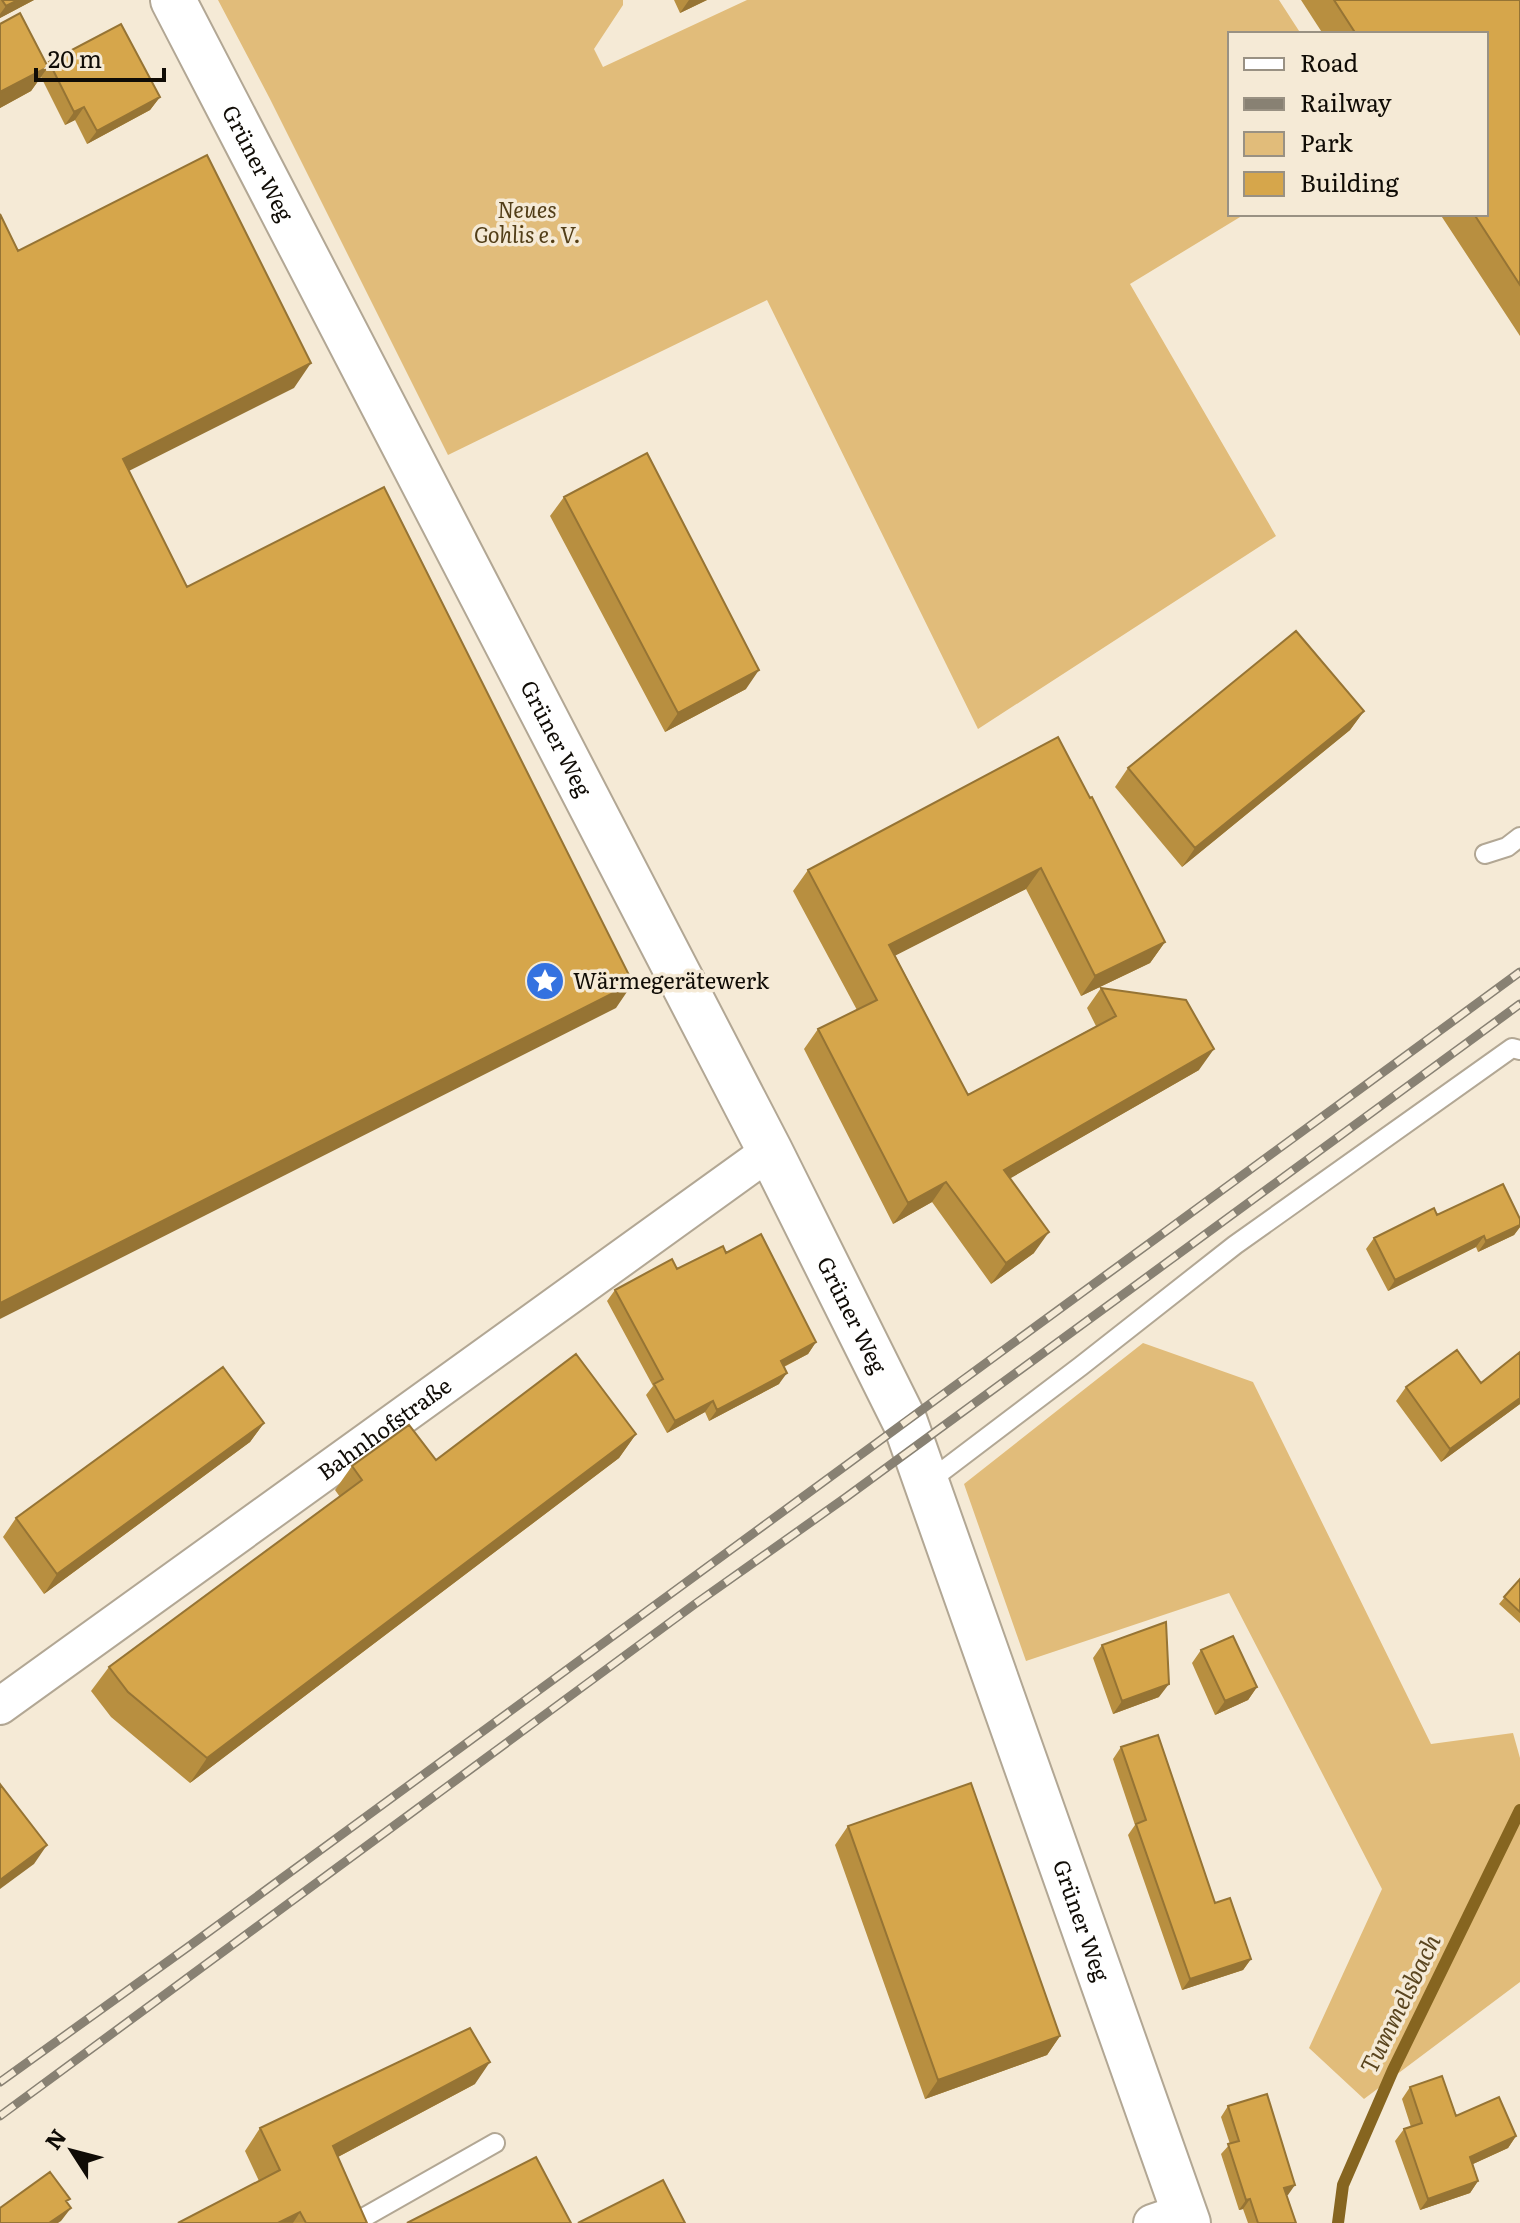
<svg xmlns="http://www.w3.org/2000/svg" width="1520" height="2223" font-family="Literata,serif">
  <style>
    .green { fill: #e1bc7a }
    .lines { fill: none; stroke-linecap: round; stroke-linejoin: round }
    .stream { stroke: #866520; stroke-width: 12 }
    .service-casing { stroke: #b2a794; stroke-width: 22 }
    .minor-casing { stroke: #b2a794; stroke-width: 40 }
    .tertiary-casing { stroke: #b2a794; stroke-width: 48 }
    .service { stroke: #fff; stroke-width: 18 }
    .minor { stroke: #fff; stroke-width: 36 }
    .tertiary { stroke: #fff; stroke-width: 44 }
    .rail-casing { stroke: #888173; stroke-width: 9 }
    .rail { stroke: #f5ead6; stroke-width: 6; stroke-dasharray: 18; stroke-linecap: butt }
    .wall { fill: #b88f40 }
    .shaded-wall { fill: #967434 }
    .building { fill: #d6a64b; stroke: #967434; stroke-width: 2 }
    .labels { text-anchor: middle; stroke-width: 7; stroke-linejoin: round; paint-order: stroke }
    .street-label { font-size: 22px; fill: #100c06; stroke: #f5ead6 }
    .park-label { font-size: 22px; font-style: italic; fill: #523e18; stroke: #f5ead6 }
    .poi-label { font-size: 22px; fill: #100c06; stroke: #f5ead6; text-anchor: start }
    .water-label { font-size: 24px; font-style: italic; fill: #5a451f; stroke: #f5ead6 }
  </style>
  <rect width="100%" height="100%" fill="#f5ead6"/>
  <path class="green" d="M218,0H623V5L594,49L603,67L747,0H1279L1301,34H1230V214H1245L1130,284L1276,536L978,729L767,300L448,455L270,99Z
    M1143,1343L1253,1382L1431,1744L1513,1733L1520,1758V1982L1364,2099L1309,2048L1382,1889L1229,1593L1026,1661L964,1484Z"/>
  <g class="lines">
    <path class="stream" d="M1338,2223L1343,2185L1393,2070L1520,1810"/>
    <defs>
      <path id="service" d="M1485,854L1507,847L1520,837
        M928,1482L1081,1366L1235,1245L1512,1048L1520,1050
        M354,2223L495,2143"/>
      <g id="minor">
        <path id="s1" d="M0,1706L770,1151"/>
        <path d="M1152,2223L1184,2212"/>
      </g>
      <g id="tertiary">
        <path id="s2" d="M173,0L770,1151L905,1422L1188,2223"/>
      </g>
    </defs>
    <use href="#service" class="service-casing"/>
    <use href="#minor" class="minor-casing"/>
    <use href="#tertiary" class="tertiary-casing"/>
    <use href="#service" class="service"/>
    <use href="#minor" class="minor"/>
    <use href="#tertiary" class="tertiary"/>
    <defs>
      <path id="rail" d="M0,2082L188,1947L1520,972
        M0,2116L695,1604L845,1498L1520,1004"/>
    </defs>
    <use href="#rail" class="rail-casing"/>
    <use href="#rail" class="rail"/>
  </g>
  <path class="wall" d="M0,0H34L0,18Z
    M674,0H707L680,13Z
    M1301,0H1520V336L1440,214H1486V34H1323Z
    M0,24L47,64L49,62L160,97L150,110L87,144L75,120L65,125L41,77L31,91L0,108Z
    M564,497L746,689L665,732L550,516Z
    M1364,711L1350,730L1182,867L1115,787L1128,768Z
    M1058,737L1165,942L1150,963L1081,996L1026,889L895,955L968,1095L1096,1026L1087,1008L1101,988L1199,1070L1010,1178L1034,1253L991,1284L932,1202L893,1224L804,1049L818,1029L857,1010L793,891L808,870Z
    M1437,1215L1520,1219V1227L1514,1235L1478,1252L1476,1247L1388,1291L1366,1249L1374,1238Z
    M726,1253L816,1342L808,1354L784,1367L779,1384L709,1421L705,1412L667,1433L646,1395L653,1386L607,1301L615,1290Z
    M1520,1352V1404L1441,1462L1396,1401L1406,1387L1481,1383Z
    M264,1423L250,1442L44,1594L3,1537L16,1518Z
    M636,1434L619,1458L190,1783L111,1717L91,1691L109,1667L340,1497L335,1490L352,1466L436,1460Z
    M1520,1579V1623L1499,1604Z
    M1102,1645L1159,1697L1113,1714L1093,1658Z
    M1201,1650L1257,1687L1248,1700L1215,1715L1192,1663Z
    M1121,1747L1215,1903L1251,1959L1243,1970L1182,1990L1128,1835L1135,1825L1113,1759Z
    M848,1826L1060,2036L1047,2055L925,2099L835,1845Z
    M475,2084L338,2157L367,2223H178L259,2181L245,2151L260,2128Z
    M1410,2087L1456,2116L1516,2136L1508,2148L1473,2164L1478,2181L1470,2193L1420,2210L1395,2141L1404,2129L1411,2127L1402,2099Z
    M1228,2106L1288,2195H1287L1296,2223H1248L1243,2209L1239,2210L1221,2154L1230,2144L1221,2117Z"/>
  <path class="shaded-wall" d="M18,0H34L0,18V14L6,6Z
    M689,0H707L680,13Z
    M48,67L31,91L0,108V92Z
    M160,97L150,110L87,144L97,131Z
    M84,107L75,120L65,125L74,112Z
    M311,363L294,388L105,483L123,459Z
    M759,670L746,689L665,732L678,713Z
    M1364,711L1350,730L1182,867L1195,848Z
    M1041,868L1026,889L875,966L889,945Z
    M1165,942L1150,963L1081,996L1095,976Z
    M633,983L616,1008L0,1319V1303Z
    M1214,1049L1199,1070L990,1190L1004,1170Z
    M946,1182L932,1202L893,1224L908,1203Z
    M1520,1225V1227L1514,1235L1478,1252L1486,1241Z
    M1049,1232L1034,1253L991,1284L1006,1263Z
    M1484,1236L1476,1247L1388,1291L1395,1280Z
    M816,1342L808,1354L773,1372L781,1361Z
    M787,1373L779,1384L709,1421L717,1410Z
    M1520,1398V1404L1441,1462L1450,1449Z
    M713,1401L705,1412L667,1433L675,1421Z
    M264,1423L250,1442L44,1594L57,1574Z
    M636,1434L619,1458L190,1783L207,1758Z
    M1169,1684L1159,1697L1113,1714L1122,1701Z
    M1257,1687L1248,1700L1215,1715L1225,1701Z
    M47,1845L34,1864L0,1889V1880Z
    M1251,1959L1243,1970L1182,1990L1190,1979Z
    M1060,2036L1047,2055L925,2099L938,2080Z
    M490,2062L475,2084L317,2168L333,2146Z
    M1516,2136L1508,2148L1462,2169L1470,2157Z
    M1478,2181L1470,2193L1420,2210L1428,2199Z
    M1295,2185L1288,2195L1277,2198L1284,2188Z
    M1250,2199L1243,2209L1239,2210L1246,2200Z
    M71,2208L61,2221L58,2223H49Z
    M300,2212L293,2223H278Z"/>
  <path class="building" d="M2,0H18L6,6Z
    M1334,0H1520V285L1474,214H1486V34H1356Z
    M20,13L48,67L0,92V24Z
    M121,24L160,97L97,131L84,107L74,112L49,62Z
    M207,155L311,363L123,459L187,587L384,487L633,983L0,1303V214L18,251Z
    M647,453L759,670L678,713L564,497Z
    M1296,631L1364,711L1195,848L1128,768Z
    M1058,737L1090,798L1092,797L1165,942L1095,976L1041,868L889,945L968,1095L1116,1016L1101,988L1186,1000L1214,1049L1004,1170L1049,1232L1006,1263L946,1182L908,1203L818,1029L877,1000L808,870Z
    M1503,1184L1520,1219V1225L1486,1241L1484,1236L1395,1280L1374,1238L1434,1208L1437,1215Z
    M761,1234L816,1342L781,1361L787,1373L717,1410L713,1401L675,1421L654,1384L663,1379L615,1290L672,1259L677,1269L723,1246L726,1253Z
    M1457,1350L1481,1383L1520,1352V1398L1450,1449L1406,1387Z
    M576,1354L636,1434L207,1758L128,1692L109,1667L362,1480L352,1466L409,1425L436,1460Z
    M223,1367L264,1423L57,1574L16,1518Z
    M1520,1579V1612L1504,1597Z
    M1166,1622L1169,1684L1122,1701L1102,1645Z
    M1233,1636L1257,1687L1225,1701L1201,1650Z
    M1158,1735L1215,1903L1230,1898L1251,1959L1190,1979L1136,1824L1146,1820L1121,1747Z
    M971,1783L1060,2036L938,2080L848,1826Z
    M0,1784L47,1845L0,1880Z
    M470,2028L490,2062L333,2146L367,2223H306L300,2212L278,2223H178L280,2170L260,2128Z
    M1442,2076L1456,2116L1499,2097L1516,2136L1470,2157L1478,2181L1428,2199L1404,2129L1422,2123L1410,2087Z
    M1267,2094L1295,2185L1284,2188L1296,2223H1258L1250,2199L1246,2200L1228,2144L1239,2141L1228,2106Z
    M536,2157L571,2223H407Z
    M50,2172L70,2199L66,2201L71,2208L49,2223H0V2208Z
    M663,2180L685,2223H578Z"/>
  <defs>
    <symbol id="sight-disc" viewBox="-11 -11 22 22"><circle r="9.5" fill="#3472e0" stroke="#f5ead6"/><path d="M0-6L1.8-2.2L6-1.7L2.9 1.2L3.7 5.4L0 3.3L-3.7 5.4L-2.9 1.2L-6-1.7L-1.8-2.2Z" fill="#fff"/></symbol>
  </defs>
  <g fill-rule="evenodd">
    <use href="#sight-disc" x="523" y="959" width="44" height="44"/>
  </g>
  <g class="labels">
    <g class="street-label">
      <text dy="8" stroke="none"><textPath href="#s2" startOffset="184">Grüner Weg</textPath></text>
      <text dy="8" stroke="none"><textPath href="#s2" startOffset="832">Grüner Weg</textPath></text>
      <text dy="8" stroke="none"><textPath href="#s2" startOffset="1480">Grüner Weg</textPath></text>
      <text dy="8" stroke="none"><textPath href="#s1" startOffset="474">Bahnhofstraße</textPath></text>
      <text dy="8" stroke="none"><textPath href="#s2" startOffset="2128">Grüner Weg</textPath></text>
    </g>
    <g class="park-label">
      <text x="527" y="218">Neues<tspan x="527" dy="25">Gohlis e. V.</tspan></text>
    </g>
    <g class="poi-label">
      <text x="573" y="989">Wärmegerätewerk</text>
    </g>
    <g class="water-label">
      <text transform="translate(1401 2004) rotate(-64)" y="8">Tummelsbach</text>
    </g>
  </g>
  <rect x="1228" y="32" width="260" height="184" fill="#f5ead6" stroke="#999183" stroke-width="2"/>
  <rect x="1244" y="58" width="40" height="12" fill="#ffffff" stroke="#999183" stroke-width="2"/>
  <text x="1300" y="72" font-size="24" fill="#100c06">Road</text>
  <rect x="1244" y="98" width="40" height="12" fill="#888173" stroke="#999183" stroke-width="2"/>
  <text x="1300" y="112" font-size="24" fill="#100c06">Railway</text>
  <rect x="1244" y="132" width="40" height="24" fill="#e1bc7a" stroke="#999183" stroke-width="2"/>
  <text x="1300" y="152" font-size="24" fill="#100c06">Park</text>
  <rect x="1244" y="172" width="40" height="24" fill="#d6a64b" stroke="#999183" stroke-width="2"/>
  <text x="1300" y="192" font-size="24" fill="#100c06">Building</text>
  <g transform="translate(72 2151) rotate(306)" stroke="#f5ead6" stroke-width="6" paint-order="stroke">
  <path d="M0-6L14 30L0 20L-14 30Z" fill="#100c06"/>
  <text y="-12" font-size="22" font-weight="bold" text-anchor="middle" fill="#100c06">N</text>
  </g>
  <path d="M36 68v12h128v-12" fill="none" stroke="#100c06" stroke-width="4"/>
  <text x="48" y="68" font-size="24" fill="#100c06" stroke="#f5ead6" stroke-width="6" paint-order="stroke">20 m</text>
</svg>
